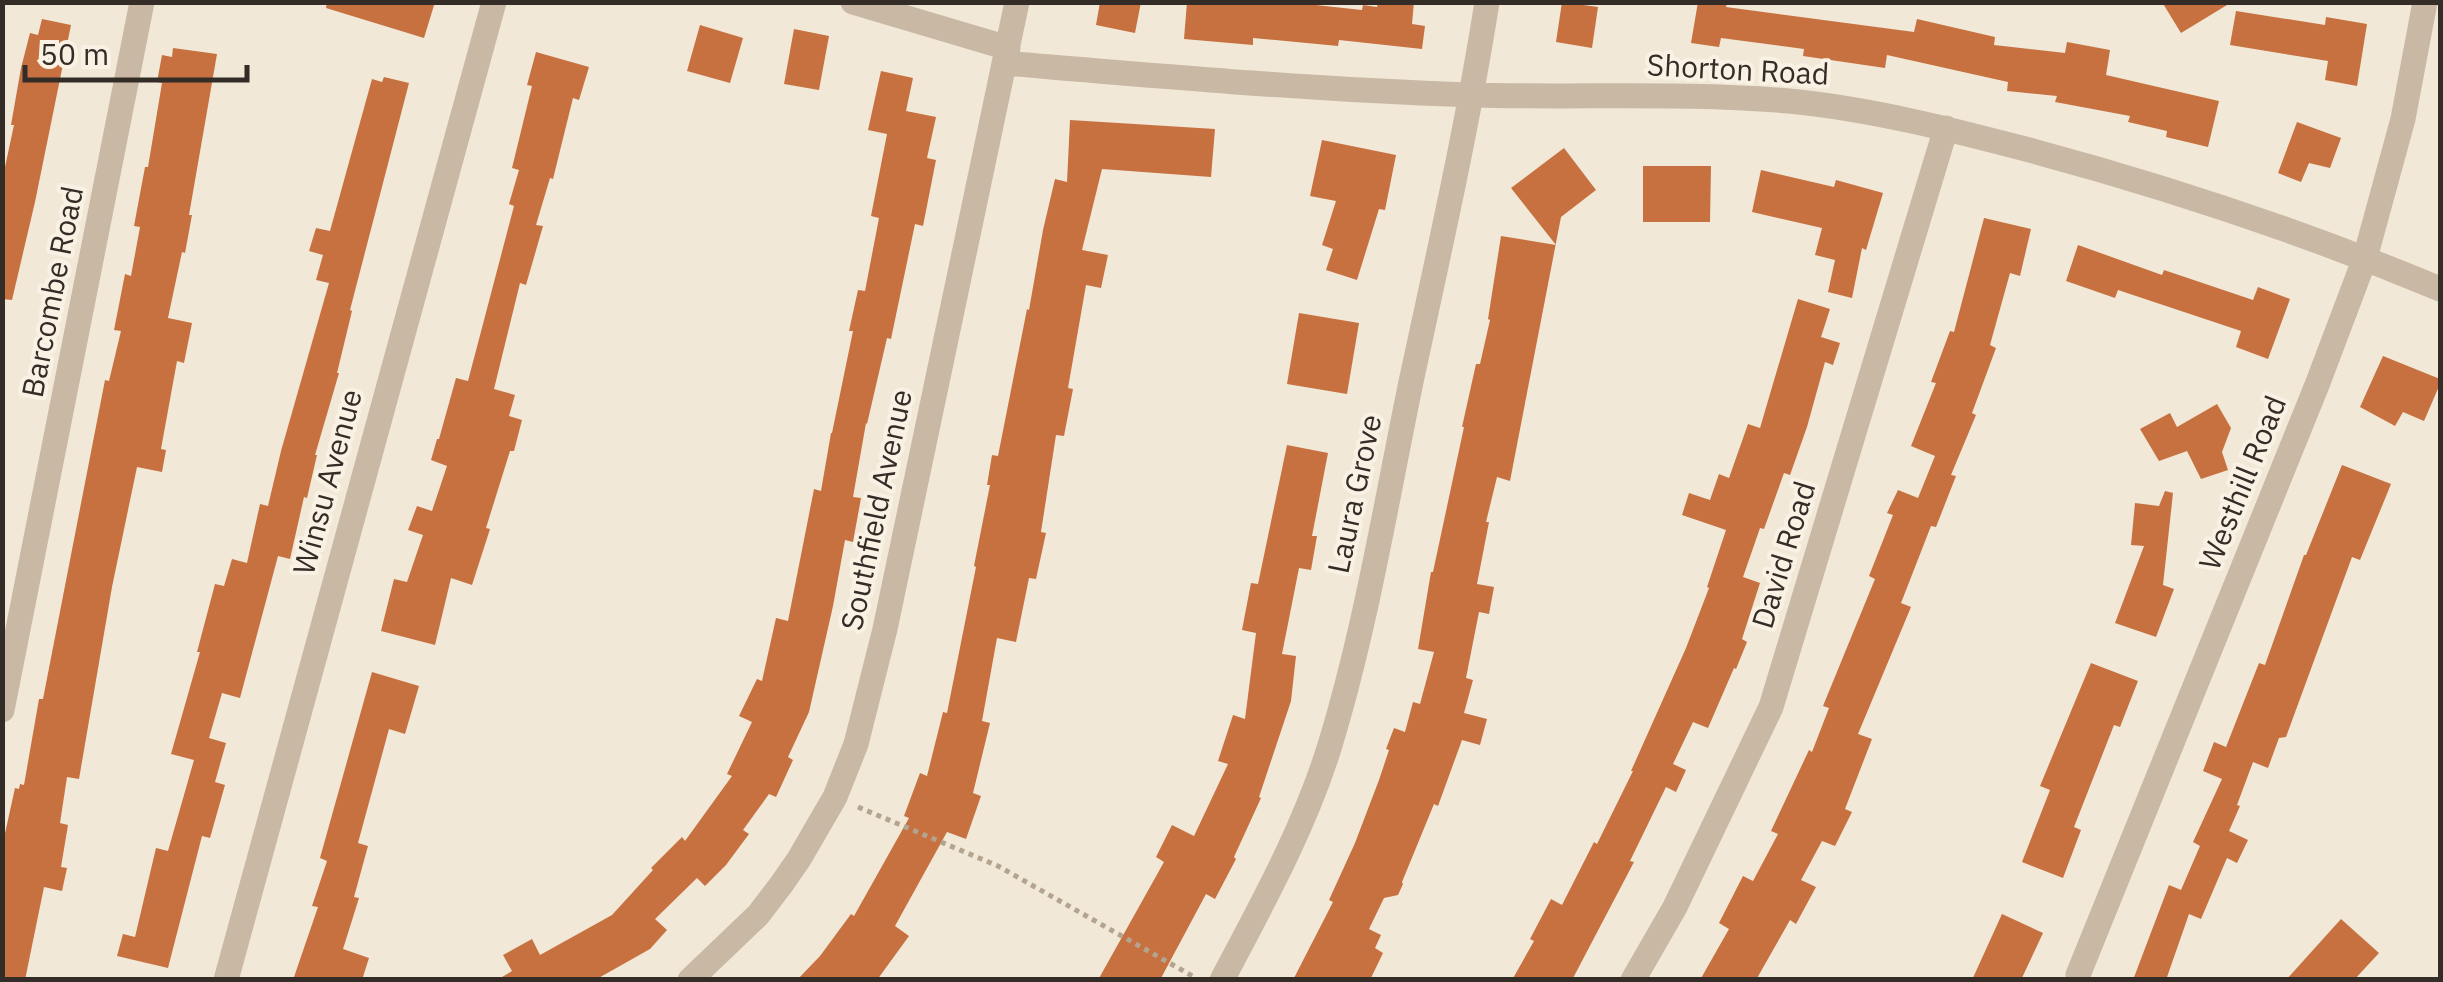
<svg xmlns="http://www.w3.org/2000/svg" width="2443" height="982" font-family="'IBM Plex Sans',sans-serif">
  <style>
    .building { fill: #c77140 }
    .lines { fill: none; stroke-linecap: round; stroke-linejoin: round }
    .path { stroke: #b4a38e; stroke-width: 5; stroke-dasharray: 5 5; stroke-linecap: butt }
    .minor { stroke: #c9b9a4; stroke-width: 25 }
    .labels { text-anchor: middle; stroke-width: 8; stroke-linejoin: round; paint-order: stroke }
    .street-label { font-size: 30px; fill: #342c26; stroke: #f9f2e4 }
  </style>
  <rect width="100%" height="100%" fill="#f1e8d7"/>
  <path class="building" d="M327,2H435L424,38L326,8Z
    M1100,2H1141L1135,33L1096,25Z
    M1187,2L1267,5V2H1288L1362,10L1363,5L1377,7L1378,2H1414L1412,24L1425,26L1422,49L1339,40L1338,46L1253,38V45L1184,39Z
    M1562,2L1598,7L1592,48L1556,42Z
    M1698,2H1727L1726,7L1914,32L1917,19L1995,37L1994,45L2065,53L2067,42L2110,50L2106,75L2219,101L2208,147L2166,137L2167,131L2128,122L2130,116L2055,102L2057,96L2007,91L2008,82L1887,55L1885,68L1803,56L1804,49L1721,38L1719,47L1691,43Z
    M2162,2H2232L2181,33Z
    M2236,11L2325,25L2326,17L2367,24L2357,86L2325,80L2328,61L2230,45Z
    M42,19L71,25L35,202L12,300L2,299V181L14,125H11L21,68L30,33L38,35Z
    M700,25L743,38L730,83L687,71Z
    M794,29L829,36L819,90L784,84Z
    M173,48L217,54L189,215H192L185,253L182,252L168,318L192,323L184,363L177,361L161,449L166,450L162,472L137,467L112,587L79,779L67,777L60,823L68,825L61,867L67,868L62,891L44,887L25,980H2V847L15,788L19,789L20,784L24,785L39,699H43L105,380L109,381L121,331L114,330L125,274L131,276L140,227L134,226L145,167H148L162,83L157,82L162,55L172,57Z
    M536,52L589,67L579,100L573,98L553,179L550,178L536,225L543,226L526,285L520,283L494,389L515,395L509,416L522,420L514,451H510L486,528L490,529L472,585L451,578L435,645L381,631L394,579L407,582L423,535L408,530L417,506L432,511L447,466L431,460L437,439H439L456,378L468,381L514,206L509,204L519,170L512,168L532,86L527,85Z
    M881,71L913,78L906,111L936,117L927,158L936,160L923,226L915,224L891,339L887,338L867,424L866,423L853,497L861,498L853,542L845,540L833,606L809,712L788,757L793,760L776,797L769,794L743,830L749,834L726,865L705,886L697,878L655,919L667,930L650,949L595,980H497L512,971L503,955L532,939L540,955L612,915L653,870L651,868L682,837L685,841L732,776L727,774L752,722L739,716L757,679L762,681L776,618L788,621L814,489L821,491L831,433H832L853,331H849L858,290L865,291L879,218L871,216L887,134L868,130Z
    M384,77L409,83L350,310L352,311L337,373H339L315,455H317L307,498L304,497L290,559L278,556L240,698L222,693L209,738L226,743L215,782L225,785L210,838L202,836L168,968L117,956L123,934L135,937L156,848L168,851L194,760L171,754L200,652H197L215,584L224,586L232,559L247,563L260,504L268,506L281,451L329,283L316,280L323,255L309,251L316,228L330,231L372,79L382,82Z
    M1070,120L1215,129L1211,177L1102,169L1082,250L1108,255L1101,288L1086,285L1068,388L1073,389L1064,436L1056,435L1041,532L1046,533L1036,579L1029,578L1016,642L997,638L982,721L990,723L973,793L981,796L966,839L947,832L895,926L909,936L877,980H797L820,956L851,914L854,916L909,818L904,816L920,773L927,776L943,712L947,713L976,567L974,566L990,485H987L992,455L998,456L1027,309L1029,310L1043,230L1055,179L1067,182Z
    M2297,122L2341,138L2330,168L2309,163L2301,182L2278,173Z
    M1322,140L1396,155L1385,210L1379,209L1357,280L1326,270L1333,249L1322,245L1336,201L1310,196Z
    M1564,148L1596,190L1561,217L1510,481L1497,477L1486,522H1489L1477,584L1494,587L1489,614L1479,612L1466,678L1473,680L1464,713L1487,719L1480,745L1462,740L1438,806L1434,804L1402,882L1403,884L1398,895L1384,898L1369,929L1381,935L1375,948L1383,953L1370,980H1293L1333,902L1329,900L1355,843L1379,780L1389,750L1386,749L1394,728L1405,732L1413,702L1420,704L1434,652L1418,649L1431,572H1433L1464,427H1462L1476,364H1480L1490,320L1488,319L1501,236L1556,245L1511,188Z
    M1643,166H1711L1710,222H1643Z
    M1761,170L1834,187L1836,180L1883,193L1866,250L1862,248L1852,298L1828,292L1835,260L1815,255L1822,228L1752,212Z
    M1984,218L2031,229L2020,276L2010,273L1990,345L1996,348L1972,413L1976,415L1951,475L1956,476L1936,527L1931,526L1901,603L1911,607L1858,734L1872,739L1845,809L1852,812L1835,846L1822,841L1801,880L1816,887L1796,924L1790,920L1756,980H1700L1729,929L1719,923L1743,876L1753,881L1778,834L1771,831L1809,750L1812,752L1829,708L1823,706L1875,579L1869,576L1893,515L1887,513L1898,490L1918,498L1935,456L1911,446L1936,383L1931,382L1950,331L1954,332Z
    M2078,245L2162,275L2164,270L2253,300L2258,287L2290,299L2268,359L2236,347L2241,331L2118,290L2115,298L2066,281Z
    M1798,299L1830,309L1821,337L1840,343L1833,365L1825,362L1807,427L1790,475L1784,473L1764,529L1760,528L1743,577L1760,583L1742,639L1747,642L1736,669L1734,668L1708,728L1693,722L1673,764L1686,770L1676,792L1666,787L1630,861L1634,862L1572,980H1512L1534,941L1530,939L1551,899L1562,905L1594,842L1597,844L1633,771H1631L1686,648L1709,588L1707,587L1726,530L1682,515L1689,493L1710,500L1719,474L1729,478L1748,424L1760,428Z
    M1299,313L1359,323L1347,394L1287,384Z
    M2383,356L2440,379V384L2424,421L2403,412L2395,426L2360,407Z
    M2217,404L2231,428L2222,452L2228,470L2201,479L2187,451L2159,461L2140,429L2170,413L2177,427Z
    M1287,445L1328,453L1312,536H1317L1311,570L1299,568L1282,654L1296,656L1291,701L1259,797L1261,798L1234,857L1236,859L1215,899L1206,894L1160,980H1098L1164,862L1156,857L1172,825L1194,836L1228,764L1218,761L1233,715L1245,719L1256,633L1242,630L1251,583L1258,584Z
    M2342,465L2391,484L2360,560L2352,557L2286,737L2279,738L2268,768L2253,762L2237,805L2240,806L2229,831L2248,840L2237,863L2227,858L2201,919L2189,914L2166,980H2133L2169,885L2181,890L2200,846L2193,842L2222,779L2203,771L2214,742L2226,747L2259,663L2265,665L2304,555H2306Z
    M2165,491L2173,493L2163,585L2174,589L2156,637L2115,623L2144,546L2131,545L2135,503L2159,506Z
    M2091,663L2138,681L2120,727L2114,725L2074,827L2081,830L2063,878L2022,862L2050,790L2040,786Z
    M372,672L419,686L405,734L389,729L358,843L368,846L354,897L359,898L343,949L369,958L362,980H293L318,907L312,906L327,861L320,858Z
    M2002,914L2043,933L2021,980H1972Z
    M2341,919L2379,953L2354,980H2286Z"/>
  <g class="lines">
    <path class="path" d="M858,807L998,866L1196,978"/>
    <path class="minor" d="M853,2L1008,48
      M1004,63C1160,76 1316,90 1472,95C1577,98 1684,92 1789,101C1872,109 1953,130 2033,151C2171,188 2308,234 2440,289
      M2,710L142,2
      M2078,975L2317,385L2365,258L2403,119L2425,2
      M226,980L494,2
      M690,980L758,915L781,885L799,859L835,797L856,744L885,629L1017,2
      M1222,980C1262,904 1305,827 1330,745C1366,627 1386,503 1411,382C1438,256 1467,130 1487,2
      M1633,980L1675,907L1771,707L1946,128"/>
  </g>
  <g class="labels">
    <g class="street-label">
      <text transform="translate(1738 70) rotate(3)" y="10">Shorton Road</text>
      <text transform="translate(53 292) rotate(-79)" y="10">Barcombe Road</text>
      <text transform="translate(328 482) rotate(-75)" y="10">Winsu Avenue</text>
      <text transform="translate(2243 483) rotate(-68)" y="10">Westhill Road</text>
      <text transform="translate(1355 494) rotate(-78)" y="10">Laura Grove</text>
      <text transform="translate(877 510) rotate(-78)" y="10">Southfield Avenue</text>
      <text transform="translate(1784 555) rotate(-73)" y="10">David Road</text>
    </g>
  </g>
  <rect width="2443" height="982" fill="none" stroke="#342c26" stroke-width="10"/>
  <path d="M25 65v15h222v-15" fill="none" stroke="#342c26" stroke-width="5"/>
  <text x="40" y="65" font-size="30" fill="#342c26" stroke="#f9f2e4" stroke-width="8" paint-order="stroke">50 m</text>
</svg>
